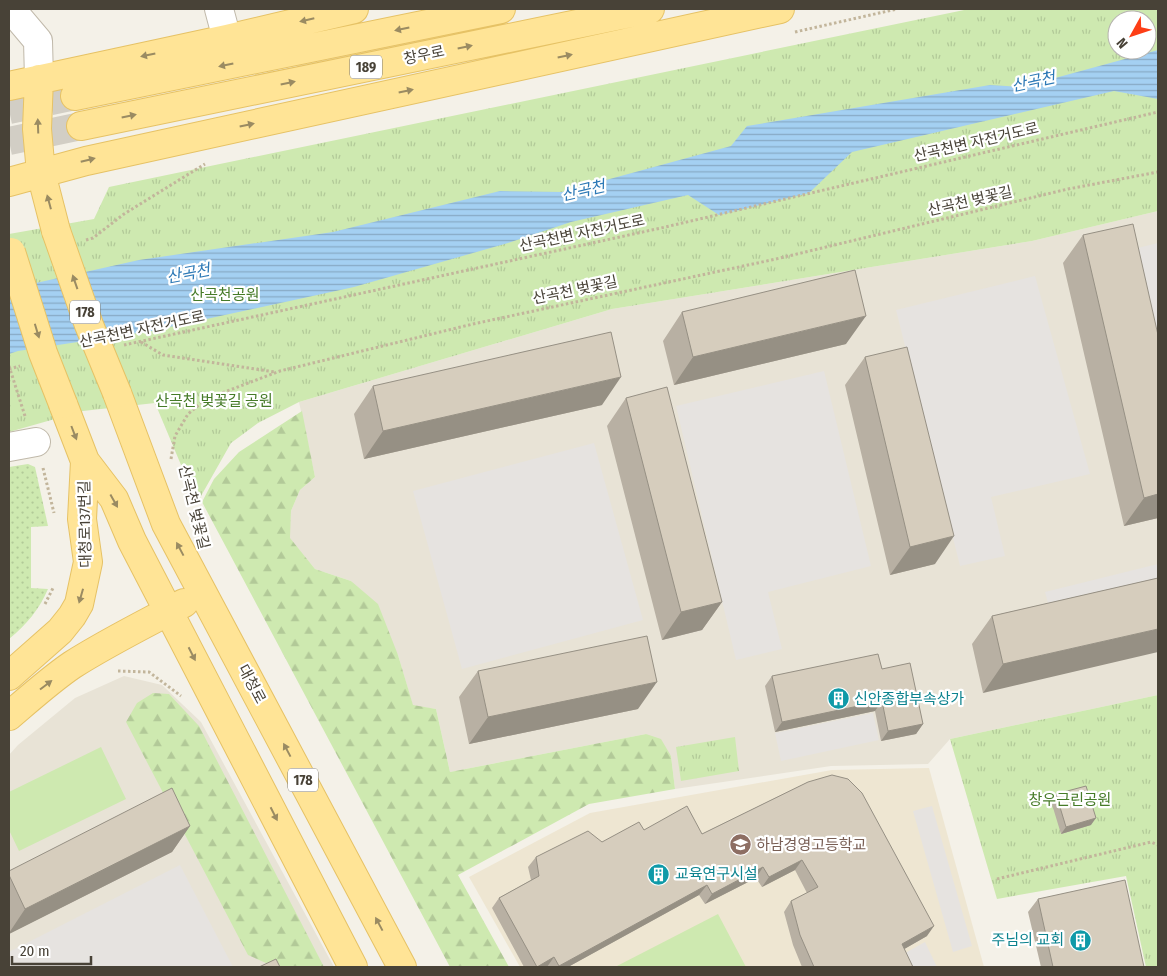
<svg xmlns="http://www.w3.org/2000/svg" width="1167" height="976" font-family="'Fira Sans Condensed','Noto Sans KR',sans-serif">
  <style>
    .residential { fill: #e8e3d6 }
    .education { fill: #eee6d2 }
    .grass { fill: url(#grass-dots) }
    .forest { fill: url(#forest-firs) }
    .park { fill: url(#park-tufts); fill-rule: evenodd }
    .pitch { fill: #cee9b0 }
    .parking { fill: #e6e3e0 }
    .water { fill: url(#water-rules) }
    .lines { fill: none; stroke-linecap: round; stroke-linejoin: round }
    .major-tunnel { stroke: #d2cec5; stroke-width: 28; stroke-dasharray: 28 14; stroke-linecap: butt }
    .minor-casing { stroke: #c0b9aa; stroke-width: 30 }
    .major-casing { stroke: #e6c265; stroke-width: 30 }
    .path { stroke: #c2b59b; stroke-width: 3; stroke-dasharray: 2.5 2.5; stroke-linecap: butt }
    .minor { stroke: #fff; stroke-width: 28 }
    .major { stroke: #ffe496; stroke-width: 28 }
    .major-bridge-casing { stroke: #e6c265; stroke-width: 30; stroke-linecap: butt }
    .path-bridge { stroke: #c2b59b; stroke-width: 3; stroke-dasharray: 2.5 2.5; stroke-linecap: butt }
    .major-bridge { stroke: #ffe496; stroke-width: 28 }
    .wall { fill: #b8b0a3 }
    .shaded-wall { fill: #969084 }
    .building { fill: #d6cdbd; stroke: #969084 }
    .oneway { fill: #9a8b62 }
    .labels { text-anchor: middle; stroke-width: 4.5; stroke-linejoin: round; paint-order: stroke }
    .shield { fill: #fff; stroke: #7f7b73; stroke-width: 1 }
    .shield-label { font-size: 14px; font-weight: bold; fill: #484237 }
    .street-label { font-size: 15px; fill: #484237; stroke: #fff }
    .park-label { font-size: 15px; fill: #467b28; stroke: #fff }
    .culture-label { font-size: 15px; fill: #0d838f; stroke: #fff; text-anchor: start }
    .education-label { font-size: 15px; fill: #785e54; stroke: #fff; text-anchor: start }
    .water-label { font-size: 16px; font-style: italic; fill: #2d79b6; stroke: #fff }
  </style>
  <defs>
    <pattern id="grass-dots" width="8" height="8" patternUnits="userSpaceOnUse" patternTransform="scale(1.25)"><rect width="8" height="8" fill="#cee9b0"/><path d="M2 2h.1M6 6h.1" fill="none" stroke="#b2c998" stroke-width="1.8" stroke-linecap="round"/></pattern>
    <pattern id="forest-firs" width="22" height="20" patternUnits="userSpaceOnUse" patternTransform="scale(1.25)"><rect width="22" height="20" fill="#cee9b0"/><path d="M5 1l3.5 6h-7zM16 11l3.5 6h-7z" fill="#b2c998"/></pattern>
    <pattern id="park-tufts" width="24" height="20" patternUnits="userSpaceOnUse" patternTransform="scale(1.25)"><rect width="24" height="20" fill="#cee9b0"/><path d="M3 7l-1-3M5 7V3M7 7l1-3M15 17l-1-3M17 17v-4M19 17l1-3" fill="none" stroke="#b2c998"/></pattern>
    <pattern id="water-rules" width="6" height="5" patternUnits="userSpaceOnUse" patternTransform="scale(1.25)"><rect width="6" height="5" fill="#a4d0f2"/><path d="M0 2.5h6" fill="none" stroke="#88aac5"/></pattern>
  </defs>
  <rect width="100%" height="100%" fill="#f4f1e8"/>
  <path class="residential" d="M1158,211V695L950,739L928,764L831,766L675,789L671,756L646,734L450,772L436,709L413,706L398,655L351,581L315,569L289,538L291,511L300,490L315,477L299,402L612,309L1032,241Z
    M124,676L162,685L201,722L334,967H9V755L18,745L75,698Z"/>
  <path class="education" d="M929,768L984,967H520L469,877L590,813L832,770Z"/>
  <path class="grass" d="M28,464L35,467L48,526L31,527V588L48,589C39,610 26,625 9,639V467Z"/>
  <path class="forest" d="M302,411L315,477L300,490L291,511L290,538L315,569L351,581L378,604L398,655L413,705L436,709L450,772L646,734L661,739L671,756L675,789L589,804L458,875L509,967H450L202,502L214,479L239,452Z
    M153,693L169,694L199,726L324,967H275L248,955L126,722L137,703Z"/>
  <path class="park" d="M969,9H1158V211L1032,241L612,309L299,402L258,423L231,443L197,503L155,403L83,411L9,432V234L94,219L109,187ZM1117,20H1147V50H1117Z
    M1158,695V967H1146L1126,876L997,899L950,739Z
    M735,737L739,771L681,781L676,747Z"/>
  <path class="pitch" d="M101,747L126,799L19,851L9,830V792Z
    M718,914L746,967H615Z"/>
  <path class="parking" d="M1158,243V362L1130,250Z
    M1035,276L1090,474L991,497L1005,556L960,566L896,310Z
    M824,371L871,566L768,592L782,649L736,660L676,406Z
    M594,443L643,620L462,669L413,491Z
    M1158,564V591L1052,618L1045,592Z
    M873,713L879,740L781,761L775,733Z
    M932,806L972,946L953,952L913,811Z
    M180,865L233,967H9V952Z
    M925,942L937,967H903L898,957Z"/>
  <path class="water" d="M1158,50V99L1114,91L852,152L809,193L719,215L688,195L571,222L508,243L354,287L151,331L18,351L9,354V289L139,260L333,232L500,191L562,192L731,146L747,126L990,85L1022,87Z"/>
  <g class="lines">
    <path class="major-tunnel" d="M9,110L75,96
      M9,141L81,126"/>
    <defs>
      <path id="minor" d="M11,9L38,41L39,79
        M219,9L227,39
        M9,447L36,442"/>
      <path id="major" d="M39,79L37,129L41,173L56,231
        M9,86L227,39L354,9
        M75,96L501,9
        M81,126L650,9
        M9,182L86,161L780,9
        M117,393L166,524L402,967
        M63,404L85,461L114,499L132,541L353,967
        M9,676L60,631L72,616L79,604L88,562L82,519L85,461
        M9,716C29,699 50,680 72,665C108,642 147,623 184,603"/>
    </defs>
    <use href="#minor" class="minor-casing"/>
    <use href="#major" class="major-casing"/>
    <path class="path" d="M795,32L897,9
      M86,240L93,238L124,214L205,164
      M141,342L163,355L275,372
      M124,345L661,228L1158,112
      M9,369L20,366
      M171,459L175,436L188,414L206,399L280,371L473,324L776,259L1068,189L1158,172
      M43,468L54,513
      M45,604L53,588
      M118,671L149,672L181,696
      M997,879L1151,842L1158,845"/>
    <use href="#minor" class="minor"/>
    <use href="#major" class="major"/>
    <defs>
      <path id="major-bridge" d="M56,231L89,325L117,393
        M11,252L43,353L63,404"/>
    </defs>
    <use href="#major-bridge" class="major-bridge-casing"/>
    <path class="path-bridge" d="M9,366L25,416"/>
    <use href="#major-bridge" class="major-bridge"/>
  </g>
  <path class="wall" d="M1083,235L1158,335V518L1124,526L1063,263Z
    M682,312L846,344L674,385L663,341Z
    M865,357L935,564L890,575L845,385Z
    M373,386L602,405L364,459L354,414Z
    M626,398L722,602L702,630L662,640L607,426Z
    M1158,578L983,693L972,644L992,616Z
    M882,669L923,724L916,734L881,741L875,711L775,732L765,686L772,676Z
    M478,671L638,709L469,744L459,697Z
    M808,782L927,936L904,949L913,967H802L793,945L784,912L791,901L807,893L795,870L762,887L756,878L705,904L699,895L568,967H524L492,908L499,898L531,880L528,867L536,857L602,842L644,830L702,834Z
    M1056,794L1091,825L1061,834L1051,801Z
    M190,826L172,852L9,934V871Z
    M1038,899L1144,967H1041L1028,912Z"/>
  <path class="shaded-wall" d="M866,316L846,344L674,385L693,357Z
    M621,377L602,405L364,459L383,431Z
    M1158,494V518L1124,526L1144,498Z
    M954,536L935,564L890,575L910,547Z
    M722,602L702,630L662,640L681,612Z
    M1158,629V652L983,693L1003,664Z
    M657,682L638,709L469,744L488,717Z
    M882,701L875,711L775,732L782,722Z
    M923,724L916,734L881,741L888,731Z
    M1096,818L1091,825L1061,834L1066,827Z
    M190,826L172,852L9,934V933L25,909Z
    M802,860L795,870L762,887L769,877Z
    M763,867L756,878L705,904L712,894Z
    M707,885L699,895L568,967H558L559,966Z
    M934,926L927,936L894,955L902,944Z
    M554,957L547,967H537Z"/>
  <path class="building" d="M1133,224L1158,335V494L1144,498L1083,235Z
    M855,270L866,316L693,357L682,312Z
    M611,332L621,377L383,431L373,386Z
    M907,347L954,536L910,547L865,357Z
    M667,387L722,602L681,612L626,398Z
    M1158,578V629L1003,664L992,616Z
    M647,636L657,682L488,717L478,671Z
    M878,654L882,669L910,663L923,724L888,731L882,701L782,722L772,676Z
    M832,775L848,779L862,793L934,926L902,944L913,967H814L800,935L791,901L818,887L802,860L769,877L763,867L712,894L707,885L559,966L554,957L537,967L499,898L539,876L536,857L588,831L602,842L639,822L644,830L687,806L702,834L808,782Z
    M1086,786L1096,818L1066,827L1056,794Z
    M172,788L190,826L25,909L9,875V871Z
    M1125,880L1144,967H1053L1038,899Z
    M276,959L280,967H259Z"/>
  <defs><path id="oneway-solid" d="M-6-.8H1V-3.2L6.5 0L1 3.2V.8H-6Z" transform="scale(1.25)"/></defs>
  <g class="oneway">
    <use href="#oneway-solid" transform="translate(307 20) rotate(167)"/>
    <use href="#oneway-solid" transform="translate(402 29) rotate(168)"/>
    <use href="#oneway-solid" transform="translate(465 47) rotate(-12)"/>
    <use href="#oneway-solid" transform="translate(148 55) rotate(168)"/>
    <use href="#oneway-solid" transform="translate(565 56) rotate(-12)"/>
    <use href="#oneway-solid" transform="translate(226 65) rotate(168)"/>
    <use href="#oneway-solid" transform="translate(288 83) rotate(-12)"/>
    <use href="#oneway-solid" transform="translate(406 91) rotate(-12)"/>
    <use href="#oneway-solid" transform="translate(129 116) rotate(-12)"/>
    <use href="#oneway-solid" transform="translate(247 125) rotate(-12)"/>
    <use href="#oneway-solid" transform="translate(38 126) rotate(-92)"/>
    <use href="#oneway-solid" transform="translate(88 160) rotate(-14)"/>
    <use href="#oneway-solid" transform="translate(49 202) rotate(-105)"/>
    <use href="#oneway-solid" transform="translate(75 282) rotate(-109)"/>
    <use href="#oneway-solid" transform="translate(37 331) rotate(73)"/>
    <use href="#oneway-solid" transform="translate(74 433) rotate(69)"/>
    <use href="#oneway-solid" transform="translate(114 501) rotate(61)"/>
    <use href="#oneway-solid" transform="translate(180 549) rotate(-118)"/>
    <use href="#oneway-solid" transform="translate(81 596) rotate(106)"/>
    <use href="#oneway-solid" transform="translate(192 654) rotate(63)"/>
    <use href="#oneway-solid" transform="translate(46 685) rotate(-37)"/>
    <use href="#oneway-solid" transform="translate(287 750) rotate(-118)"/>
    <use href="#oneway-solid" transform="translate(274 814) rotate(63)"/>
    <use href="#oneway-solid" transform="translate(379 924) rotate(-118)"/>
  </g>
  <defs>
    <symbol id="building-disc" viewBox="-11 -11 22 22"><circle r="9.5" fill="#0f9aa8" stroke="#fff"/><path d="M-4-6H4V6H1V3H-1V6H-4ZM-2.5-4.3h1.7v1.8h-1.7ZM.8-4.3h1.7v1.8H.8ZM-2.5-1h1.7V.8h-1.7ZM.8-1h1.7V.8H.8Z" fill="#fff"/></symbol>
    <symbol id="school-disc" viewBox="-11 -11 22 22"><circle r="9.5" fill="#8d6e63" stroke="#fff"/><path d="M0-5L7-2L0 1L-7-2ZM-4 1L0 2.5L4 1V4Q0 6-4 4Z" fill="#fff"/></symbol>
  </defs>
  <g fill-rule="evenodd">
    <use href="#building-disc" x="826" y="686" width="25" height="25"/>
    <use href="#school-disc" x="728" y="832" width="25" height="25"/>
    <use href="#building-disc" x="646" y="862" width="25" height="25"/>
    <use href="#building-disc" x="1068" y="928" width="25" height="25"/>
  </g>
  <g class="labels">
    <g class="shield">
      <rect x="350" y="55.5" width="32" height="23" rx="4"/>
      <rect x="70" y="300.5" width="30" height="23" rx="4"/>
      <rect x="288" y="768.5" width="30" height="23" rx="4"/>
    </g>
    <g class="shield-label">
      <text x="366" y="72">189</text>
      <text x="85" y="317">178</text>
      <text x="303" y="785">178</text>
    </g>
    <g class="street-label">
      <text transform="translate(424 55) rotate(-12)" y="5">창우로</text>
      <text transform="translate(976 142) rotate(-13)" y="5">산곡천변 자전거도로</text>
      <text transform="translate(970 201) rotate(-13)" y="5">산곡천 벚꽃길</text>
      <text transform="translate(582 233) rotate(-12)" y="5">산곡천변 자전거도로</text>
      <text transform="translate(575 290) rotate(-12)" y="5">산곡천 벚꽃길</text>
      <text transform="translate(142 329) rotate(-12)" y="5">산곡천변 자전거도로</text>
      <text transform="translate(194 507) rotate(76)" y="5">산곡천 벚꽃길</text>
      <text transform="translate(85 524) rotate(-91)" y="5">대청로137번길</text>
      <text transform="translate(252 684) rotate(62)" y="5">대청로</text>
    </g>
    <g class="park-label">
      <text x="225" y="300">산곡천공원</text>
      <text x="214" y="406">산곡천 벚꽃길 공원</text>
      <text x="1070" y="805">창우근린공원</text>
    </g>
    <g class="culture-label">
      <text x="854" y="704">신안종합부속상가</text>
      <text x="675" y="879">교육연구시설</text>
      <text x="1064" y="945" text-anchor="end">주님의 교회</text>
    </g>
    <g class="education-label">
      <text x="756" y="850">하남경영고등학교</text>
    </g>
    <g class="water-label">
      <text transform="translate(1033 81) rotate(-12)" y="6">산곡천</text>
      <text transform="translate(583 190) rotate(-13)" y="6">산곡천</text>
      <text transform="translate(188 273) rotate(-11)" y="6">산곡천</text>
    </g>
  </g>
  <rect width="1167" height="976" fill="none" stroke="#484237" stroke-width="20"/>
  <g transform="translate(1132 35) rotate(230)"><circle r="24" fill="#ffffff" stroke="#b6b3af"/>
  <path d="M0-4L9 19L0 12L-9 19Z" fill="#fd3e16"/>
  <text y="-8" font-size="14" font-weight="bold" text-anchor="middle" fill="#484237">N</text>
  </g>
  <path d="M12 956v8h79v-8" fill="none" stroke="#484237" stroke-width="2.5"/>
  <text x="20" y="956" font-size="15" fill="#484237" stroke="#ffffff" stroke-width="4" paint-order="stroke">20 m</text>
</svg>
